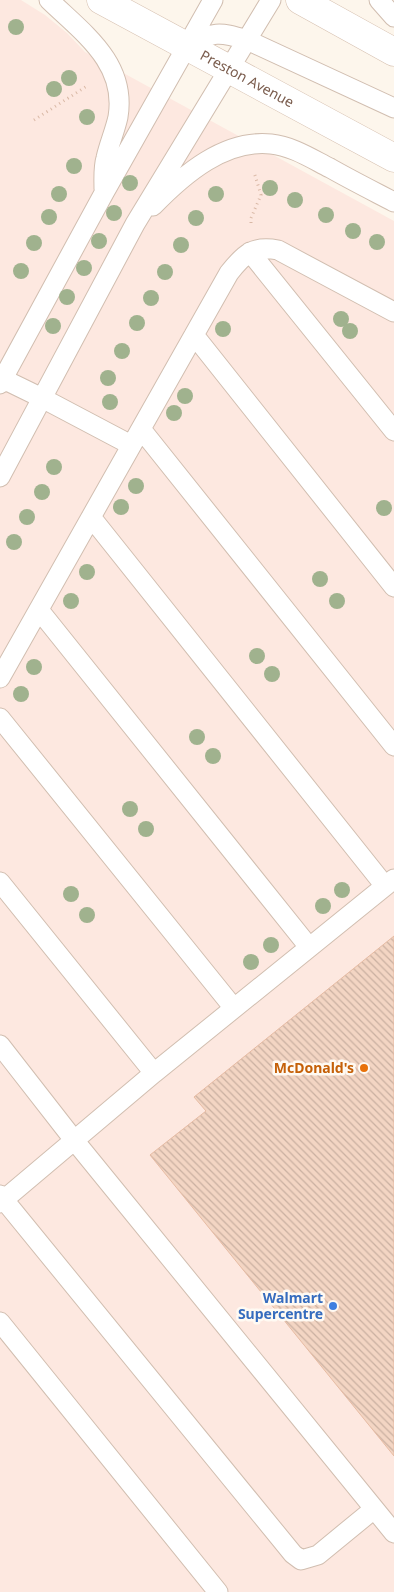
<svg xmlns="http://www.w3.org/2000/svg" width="394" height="1592" font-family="'Noto Sans',sans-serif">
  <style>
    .commercial { fill: #fde8e0 }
    .building { fill: url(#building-back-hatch); stroke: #e6bba3 }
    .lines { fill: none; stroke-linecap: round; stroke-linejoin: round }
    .lane-casing { stroke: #d1beb0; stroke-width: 21 }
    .secondary-casing { stroke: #d6c0b0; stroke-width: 29 }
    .path { stroke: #d9b8a5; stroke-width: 3; stroke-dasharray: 1 4; stroke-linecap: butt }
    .lane { stroke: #fff; stroke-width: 19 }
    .secondary { stroke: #fff; stroke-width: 28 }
    .tree { fill: #a0b28e }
    .food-dot { fill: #e8710a; stroke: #fffaf3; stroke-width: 2 }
    .shop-dot { fill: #3f7fe0; stroke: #fffaf3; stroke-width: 2 }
    .labels { text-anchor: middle; stroke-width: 5; stroke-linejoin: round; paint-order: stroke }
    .street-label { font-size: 14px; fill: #7a5c4d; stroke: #fffaf3 }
    .food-label { font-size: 14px; font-weight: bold; fill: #c56008; stroke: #fffaf3; text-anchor: end }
    .shop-label { font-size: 14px; font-weight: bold; fill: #366cbe; stroke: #fffaf3; text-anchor: end }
  </style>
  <defs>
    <pattern id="building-back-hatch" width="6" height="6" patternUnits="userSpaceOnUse" patternTransform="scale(1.25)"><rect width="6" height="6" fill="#f3d5c3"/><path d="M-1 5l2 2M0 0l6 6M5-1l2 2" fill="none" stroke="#cab0a1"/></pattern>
  </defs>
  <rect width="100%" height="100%" fill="#fdf6ec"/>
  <path class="commercial" d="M0,0H21L45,15L67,33L85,52L394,221V1592H0Z"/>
  <path class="building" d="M394,936V1456L150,1155L206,1111L194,1097Z"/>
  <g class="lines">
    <defs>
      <path id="lane" d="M49,0C83,33 127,63 118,117C115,131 109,144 106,158C103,168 104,179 104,189
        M379,0L394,17
        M187,45C215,32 217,31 247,40L394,108
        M153,206C184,174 225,139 271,144C292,146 312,159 330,168C351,180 373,191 394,202
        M250,252L394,431
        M194,335L394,587
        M3,379L42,398L131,445
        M0,384L104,193L213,0
        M141,429L394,746
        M0,477L135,224L271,0
        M91,517L385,886
        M39,610L309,947
        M0,678L229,273C244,254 253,245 278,250L394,312
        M0,718L233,1007
        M0,882L154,1073L394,879
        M0,1045L74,1140L394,1533
        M0,1195L293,1554L301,1560L318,1555L374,1509
        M0,1203L154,1073
        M0,1322L218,1592"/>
      <g id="secondary">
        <path id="s1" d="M101,0L394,158"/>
        <path d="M300,0L394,52"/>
      </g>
    </defs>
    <use href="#lane" class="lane-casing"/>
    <use href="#secondary" class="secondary-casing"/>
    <path class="path" d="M34,120L87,86
      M251,223V218L261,195L254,172"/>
    <use href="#lane" class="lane"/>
    <use href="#secondary" class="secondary"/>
  </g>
  <g class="tree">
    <circle cx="16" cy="27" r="8"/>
    <circle cx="69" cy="78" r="8"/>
    <circle cx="54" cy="89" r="8"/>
    <circle cx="87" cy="117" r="8"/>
    <circle cx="74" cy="166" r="8"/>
    <circle cx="130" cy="183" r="8"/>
    <circle cx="270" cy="188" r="8"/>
    <circle cx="59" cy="194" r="8"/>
    <circle cx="216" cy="194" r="8"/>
    <circle cx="295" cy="200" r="8"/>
    <circle cx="114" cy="213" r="8"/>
    <circle cx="326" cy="215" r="8"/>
    <circle cx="49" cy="217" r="8"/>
    <circle cx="196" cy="218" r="8"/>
    <circle cx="353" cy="231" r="8"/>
    <circle cx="99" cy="241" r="8"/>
    <circle cx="377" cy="242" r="8"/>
    <circle cx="34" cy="243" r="8"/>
    <circle cx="181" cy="245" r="8"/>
    <circle cx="84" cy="268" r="8"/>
    <circle cx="21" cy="271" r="8"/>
    <circle cx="165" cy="272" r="8"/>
    <circle cx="67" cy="297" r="8"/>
    <circle cx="151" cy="298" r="8"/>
    <circle cx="341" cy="319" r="8"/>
    <circle cx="137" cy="323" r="8"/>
    <circle cx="53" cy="326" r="8"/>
    <circle cx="223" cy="329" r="8"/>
    <circle cx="350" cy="331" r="8"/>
    <circle cx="122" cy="351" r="8"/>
    <circle cx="108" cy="378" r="8"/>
    <circle cx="185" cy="396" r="8"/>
    <circle cx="110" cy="402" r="8"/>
    <circle cx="174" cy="413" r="8"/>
    <circle cx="54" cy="467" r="8"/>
    <circle cx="136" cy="486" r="8"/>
    <circle cx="42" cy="492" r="8"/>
    <circle cx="121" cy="507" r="8"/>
    <circle cx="384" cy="508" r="8"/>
    <circle cx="27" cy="517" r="8"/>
    <circle cx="14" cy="542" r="8"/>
    <circle cx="87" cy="572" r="8"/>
    <circle cx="320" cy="579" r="8"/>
    <circle cx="71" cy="601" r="8"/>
    <circle cx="337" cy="601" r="8"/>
    <circle cx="257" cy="656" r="8"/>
    <circle cx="34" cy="667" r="8"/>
    <circle cx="272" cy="674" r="8"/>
    <circle cx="21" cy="694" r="8"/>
    <circle cx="197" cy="737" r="8"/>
    <circle cx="213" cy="756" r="8"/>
    <circle cx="130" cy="809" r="8"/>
    <circle cx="146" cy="829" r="8"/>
    <circle cx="342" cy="890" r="8"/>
    <circle cx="71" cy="894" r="8"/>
    <circle cx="323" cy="906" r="8"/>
    <circle cx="87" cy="915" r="8"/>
    <circle cx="271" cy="945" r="8"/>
    <circle cx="251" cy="962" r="8"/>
  </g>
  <circle class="food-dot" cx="364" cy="1068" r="5"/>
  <circle class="shop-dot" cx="333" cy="1306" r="5"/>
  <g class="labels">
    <g class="street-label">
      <text dy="5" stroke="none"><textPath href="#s1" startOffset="166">Preston Avenue</textPath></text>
    </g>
    <g class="food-label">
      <text x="354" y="1073">McDonald's</text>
    </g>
    <g class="shop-label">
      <text x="323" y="1303">Walmart<tspan x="323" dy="16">Supercentre</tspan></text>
    </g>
  </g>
</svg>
